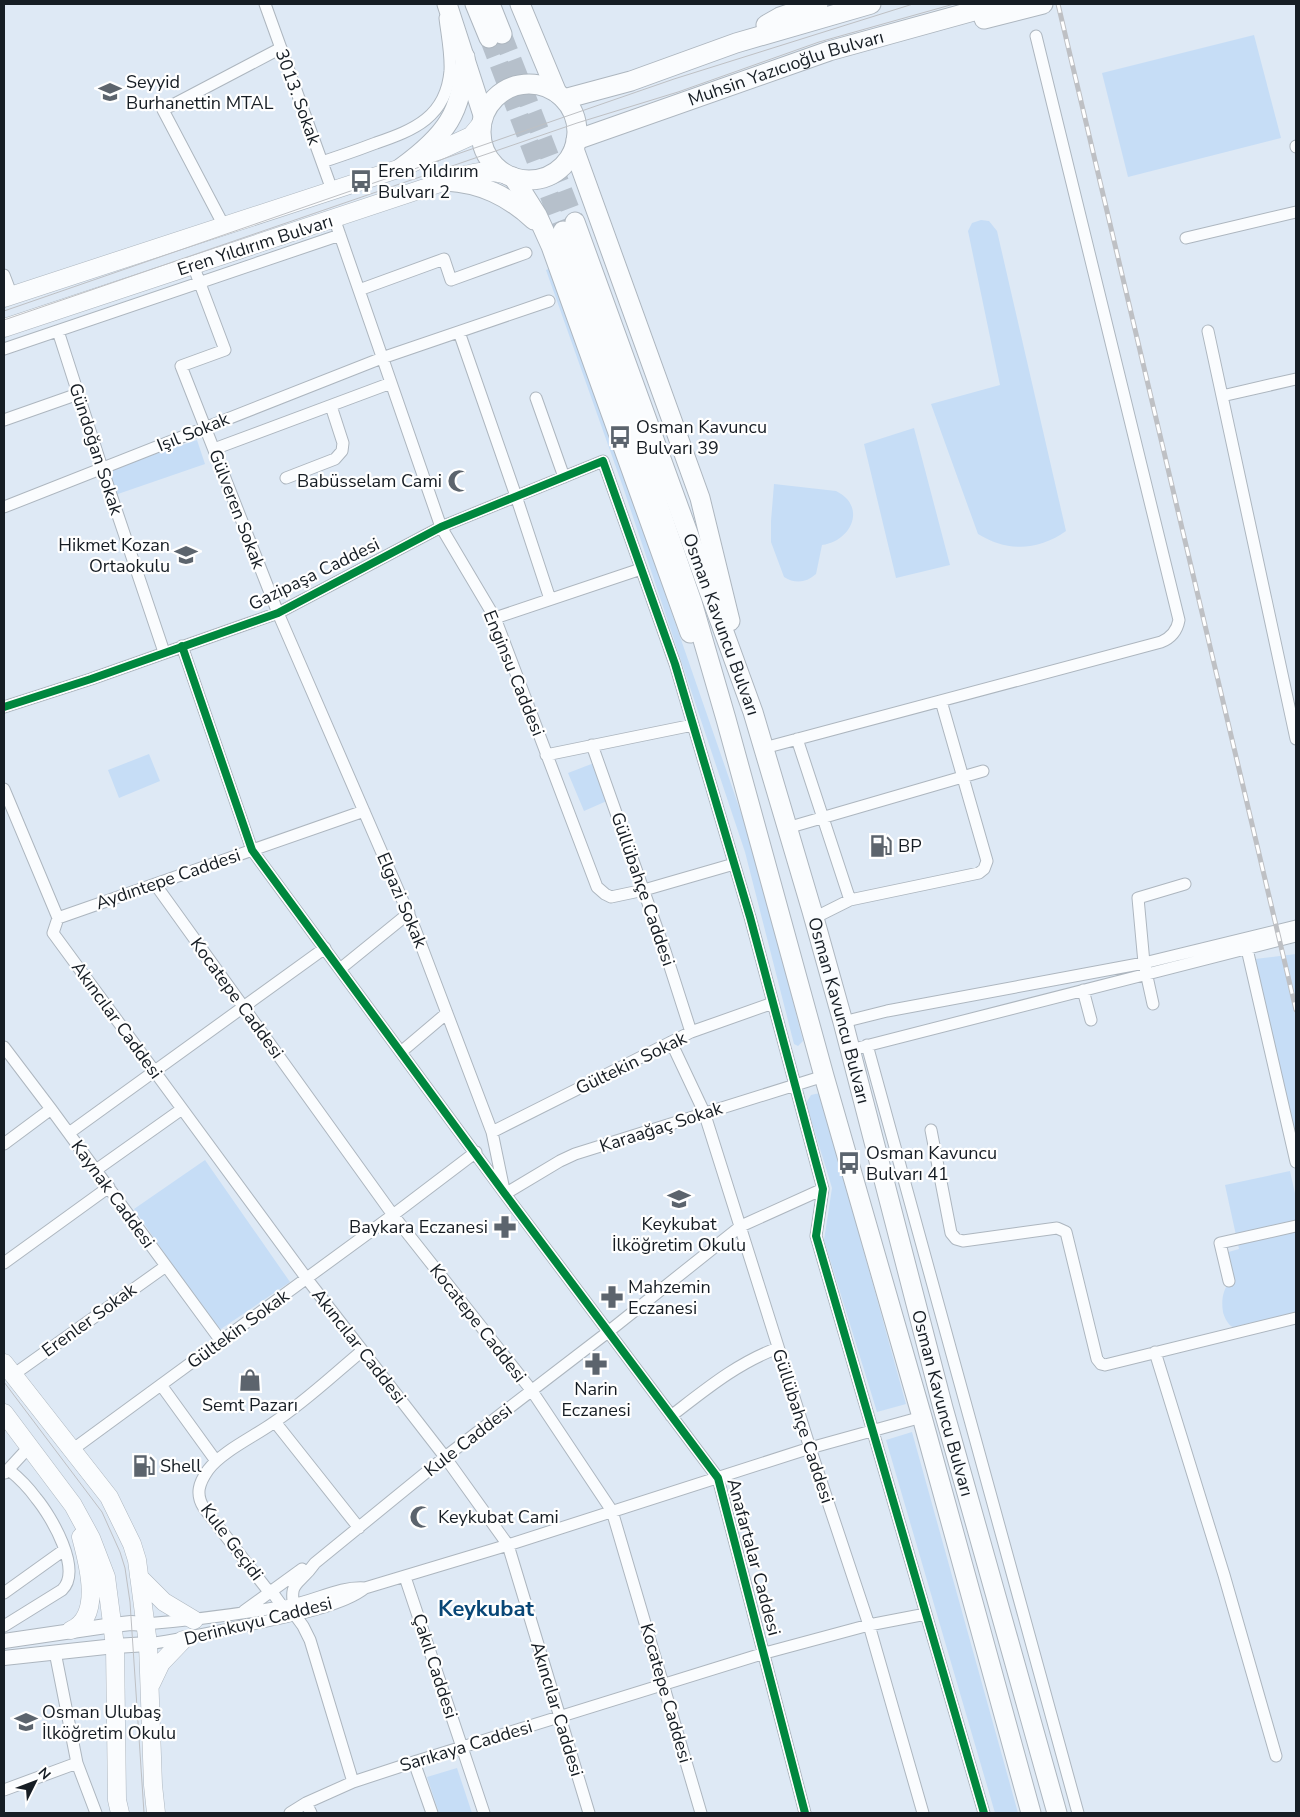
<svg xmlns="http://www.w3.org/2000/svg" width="1300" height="1817" font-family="'Nunito Sans',sans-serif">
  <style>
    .green { fill: #c6ddf6 }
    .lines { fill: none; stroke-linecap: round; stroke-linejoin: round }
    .trunk-tunnel { stroke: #b6c0cb; stroke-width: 19; stroke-dasharray: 19 9; stroke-linecap: butt }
    .minor-casing { stroke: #adb6bf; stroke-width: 13 }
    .tertiary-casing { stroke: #adb6bf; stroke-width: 16 }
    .primary-casing { stroke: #adb6bf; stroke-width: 19 }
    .trunk-casing { stroke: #adb6bf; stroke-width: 21 }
    .minor { stroke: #fafcfe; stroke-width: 11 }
    .tertiary { stroke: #fafcfe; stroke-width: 14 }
    .primary { stroke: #fafcfe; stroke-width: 18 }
    .trunk { stroke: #fafcfe; stroke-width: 19 }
    .tram { stroke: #bec0c4; stroke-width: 1 }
    .rail-casing { stroke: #bec0c4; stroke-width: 5 }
    .rail { stroke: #fff; stroke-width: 3; stroke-dasharray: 9; stroke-linecap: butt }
    .cycleway-casing { stroke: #fff; stroke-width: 11 }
    .cycleway { stroke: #00873e; stroke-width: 8 }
    .labels { text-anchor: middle; stroke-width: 4.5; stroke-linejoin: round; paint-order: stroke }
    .street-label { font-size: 18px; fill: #161d24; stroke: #fff }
    .poi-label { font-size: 18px; fill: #161d24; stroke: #fff; text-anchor: start }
    .district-label { font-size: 22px; font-weight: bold; fill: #084676; stroke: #fff }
  </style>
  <rect width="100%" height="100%" fill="#dee9f5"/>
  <path class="green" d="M1254,35L1281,138L1128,177L1102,73Z
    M981,220L989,221L997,231L1066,531C1038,551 1007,552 978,534L931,404L1000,385L968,231L972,223Z
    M552,267L757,859L803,1041L798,1046L794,1044L745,852L623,487L546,270Z
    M914,428L950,565L896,578L864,444Z
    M197,440L205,464L115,495L106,471Z
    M774,484L836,491C867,506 852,541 822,545L816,574C806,583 795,584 784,577L771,542V521Z
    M149,754L160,781L119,798L108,770Z
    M594,763L609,800L584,811L568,773Z
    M1296,954V1147L1255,959Z
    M820,1093L906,1404L877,1412L824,1240L832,1188L806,1103L811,1095Z
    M205,1160L290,1282L218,1331L134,1209Z
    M1290,1171L1296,1198V1317C1283,1320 1241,1333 1231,1326C1227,1323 1224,1316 1223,1312C1221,1299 1223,1290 1231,1279L1225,1253L1239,1249L1225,1185Z
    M912,1432L1018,1813H995L886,1440Z
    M457,1768L472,1813H439L427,1777Z"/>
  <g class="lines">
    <path class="trunk-tunnel" d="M502,34L575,222
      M489,38L563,231"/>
    <defs>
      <path id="minor" d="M265,4L332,190
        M1296,146V147
        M322,162C340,156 358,150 376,143C414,130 446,117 450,71C451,54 447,35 445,18
        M334,218L441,527L495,618L597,887L605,894L611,897L644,890L734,864
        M224,226L163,110L281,48
        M1186,238L1296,212
        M193,265L225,350L181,366L278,613L415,929L492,1132L504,1190
        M4,275L12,296
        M359,290L444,259L451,280L526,253
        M58,331L102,468L164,652
        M1208,331L1296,739
        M459,332L516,496L550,599
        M4,349L340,235
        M1222,396L1296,379
        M536,398L564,477
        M4,420L78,394
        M214,449L391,383
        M286,478L335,459L342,451L343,443L331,406
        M4,507L382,358L549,301
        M495,618L641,569
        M182,646L252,850L505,1194L718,1478L805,1813
        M4,707L91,679L278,613L441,527L603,461L675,664L750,917L823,1189L816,1236L984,1813
        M797,739L850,900
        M592,745L665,951L691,1032
        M764,748L1161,642C1171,638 1177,631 1179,620L1036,36
        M546,755L693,725
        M4,789L58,918
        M787,828L983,771
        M155,884L393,1215L532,1391L612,1511L701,1813
        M58,918L53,933L307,1279L445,1457L508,1545L589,1813
        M58,918L364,811
        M814,918L850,900L979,873L984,869L987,861L941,701
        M1247,949L1296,1162
        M340,969L409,913
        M1083,990L1091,1020
        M1153,1004L1144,963L1138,898L1185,884
        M843,1022L887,1011L1144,963L1296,926
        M671,1042L704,1112L810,1448L869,1625L923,1813
        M867,1045L1078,1813
        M4,1047L51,1109L221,1341
        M850,1050L1296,936
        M401,1052L447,1013
        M931,1130L951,1233L956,1239L963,1241L1057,1228L1066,1232L1097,1359L1101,1364L1105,1365L1296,1318
        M492,1132L691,1032L773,1003
        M69,1133L325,948
        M4,1144L51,1109
        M96,1170L182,1109
        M505,1194L560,1161L575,1154L824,1076
        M4,1263L109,1187
        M1229,1281L1220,1243L1296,1226
        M1155,1352L1224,1575L1276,1756
        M13,1375L166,1266
        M161,1385L216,1461
        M671,1416C705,1390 737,1363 778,1348
        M275,1422L359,1528
        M72,1450L393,1215L476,1152
        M5,1473L29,1447
        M405,1577L484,1813
        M4,1593L64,1550
        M244,1611L302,1569
        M295,1615C288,1578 297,1589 315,1563L445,1457L608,1332L741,1226L823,1189
        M145,1624C194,1620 242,1614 291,1605C315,1601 340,1586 365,1588L508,1545L810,1448L922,1417
        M4,1626L62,1590C83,1570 51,1516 36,1498C28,1487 19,1478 9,1470
        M148,1644C185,1639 220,1631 257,1623C286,1617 343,1606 365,1588
        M55,1652L77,1763L96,1813
        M414,1762L432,1813
        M353,1782L310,1640L303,1626L295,1615L282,1606L272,1592L266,1588L204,1508C195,1494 199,1483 208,1470C221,1452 255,1436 273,1423C305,1402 333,1375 362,1351
        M4,1790L77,1763
        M290,1813L306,1803
        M311,1813L306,1803L353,1782L414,1762L765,1653L869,1625L926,1614"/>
      <path id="tertiary" d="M4,1641L113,1625L131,1623L145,1624
        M4,1658L115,1646L148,1644"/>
      <path id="primary" d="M4,298L401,168L471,136L481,124
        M4,328L446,181C472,173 481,168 508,175
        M4,1363L109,1497L132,1544L137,1560L148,1644L153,1785L156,1813
        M4,1413L73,1505L91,1538L106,1577L115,1646L117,1800L120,1813
        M139,1577L164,1602L194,1620
        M71,1630C103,1617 88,1563 81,1537
        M151,1684L161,1663L183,1640"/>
      <g id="trunk">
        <path d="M447,4L483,115"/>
        <path d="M475,4L489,38"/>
        <path d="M490,4L502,34"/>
        <path d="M520,4L557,93"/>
        <path d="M984,19L1043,4"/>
        <path d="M766,25L780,17L818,4"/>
        <circle cx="529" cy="132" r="48"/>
        <path d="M564,99L631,81L736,43L871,4"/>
        <path id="s1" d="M576,140L829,51L999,4"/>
        <path d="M574,149L700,498L730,621"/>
        <path d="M401,168C445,136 463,113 465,57"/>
        <path d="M513,177L537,215L551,246L690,633"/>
        <path d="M446,181C481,183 508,196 534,220"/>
        <path id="s2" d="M575,222L753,712L812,911L843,1022L943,1408L1057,1813"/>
        <path d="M563,231L692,602L726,719L824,1076L922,1417L1031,1813"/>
      </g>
    </defs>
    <use href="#minor" class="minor-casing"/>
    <use href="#tertiary" class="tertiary-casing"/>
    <use href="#primary" class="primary-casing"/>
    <use href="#trunk" class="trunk-casing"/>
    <use href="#minor" class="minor"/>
    <use href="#tertiary" class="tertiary"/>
    <use href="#primary" class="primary"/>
    <use href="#trunk" class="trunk"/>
    <path class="tram" d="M4,311L674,79L913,4
      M4,320L577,123L678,92L819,42L954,4
      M4,1382L102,1512L120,1552L125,1568L130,1602L144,1813"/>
    <defs>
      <path id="rail" d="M1058,4L1296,1010"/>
    </defs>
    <use href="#rail" class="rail-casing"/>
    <use href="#rail" class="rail"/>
    <defs>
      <path id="cycleway" d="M182,646L252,850L505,1194L718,1478L805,1813
        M4,707L91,679L278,613L441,527L603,461L675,664L750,917L823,1189L816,1236L984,1813"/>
    </defs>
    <use href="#cycleway" class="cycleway-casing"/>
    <use href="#cycleway" class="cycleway"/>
  </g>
  <defs>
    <symbol id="school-bare" viewBox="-9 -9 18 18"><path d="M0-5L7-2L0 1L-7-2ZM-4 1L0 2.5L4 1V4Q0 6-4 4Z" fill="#5c646d" stroke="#fff" stroke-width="2.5" paint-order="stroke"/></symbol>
    <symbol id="bus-bare" viewBox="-9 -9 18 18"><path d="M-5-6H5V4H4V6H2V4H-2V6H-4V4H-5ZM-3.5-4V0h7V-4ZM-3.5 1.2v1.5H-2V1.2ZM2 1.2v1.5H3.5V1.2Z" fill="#5c646d" stroke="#fff" stroke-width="2.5" paint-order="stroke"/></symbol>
    <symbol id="mosque-bare" viewBox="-9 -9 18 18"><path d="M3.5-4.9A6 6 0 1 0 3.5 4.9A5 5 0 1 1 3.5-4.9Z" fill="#5c646d" stroke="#fff" stroke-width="2.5" paint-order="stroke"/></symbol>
    <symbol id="fuel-bare" viewBox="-9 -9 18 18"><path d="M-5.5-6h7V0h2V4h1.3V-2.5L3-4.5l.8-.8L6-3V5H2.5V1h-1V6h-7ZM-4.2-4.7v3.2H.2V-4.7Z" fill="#5c646d" stroke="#fff" stroke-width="2.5" paint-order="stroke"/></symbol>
    <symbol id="pharmacy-bare" viewBox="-9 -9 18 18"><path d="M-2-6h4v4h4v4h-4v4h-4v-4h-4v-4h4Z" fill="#5c646d" stroke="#fff" stroke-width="2.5" paint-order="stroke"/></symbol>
    <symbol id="shop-bare" viewBox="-9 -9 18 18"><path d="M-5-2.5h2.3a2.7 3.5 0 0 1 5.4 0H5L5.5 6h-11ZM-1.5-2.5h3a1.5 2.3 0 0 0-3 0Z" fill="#5c646d" stroke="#fff" stroke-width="2.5" paint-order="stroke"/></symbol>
  </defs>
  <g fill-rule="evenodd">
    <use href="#school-bare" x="94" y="76" width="32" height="32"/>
    <use href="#bus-bare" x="345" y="165" width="32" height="32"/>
    <use href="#bus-bare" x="604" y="421" width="32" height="32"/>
    <use href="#mosque-bare" x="443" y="465" width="32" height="32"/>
    <use href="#school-bare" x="170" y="539" width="32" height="32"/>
    <use href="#fuel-bare" x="865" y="830" width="32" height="32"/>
    <use href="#bus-bare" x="833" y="1147" width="32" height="32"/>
    <use href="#school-bare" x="663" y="1183" width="32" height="32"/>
    <use href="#pharmacy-bare" x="489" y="1211" width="32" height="32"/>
    <use href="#pharmacy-bare" x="596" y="1281" width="32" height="32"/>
    <use href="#pharmacy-bare" x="580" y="1348" width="32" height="32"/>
    <use href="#shop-bare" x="234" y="1364" width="32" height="32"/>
    <use href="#fuel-bare" x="128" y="1450" width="32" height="32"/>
    <use href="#mosque-bare" x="405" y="1501" width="32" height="32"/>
    <use href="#school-bare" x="10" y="1706" width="32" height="32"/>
  </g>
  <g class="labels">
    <g class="street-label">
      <text dy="6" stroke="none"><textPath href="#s1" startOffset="222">Muhsin Yazıcıoğlu Bulvarı</textPath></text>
      <text transform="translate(298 97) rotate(70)" y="6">3013. Sokak</text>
      <text transform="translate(255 245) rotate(-18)" y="6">Eren Yıldırım Bulvarı</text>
      <text transform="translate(193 432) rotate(-22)" y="6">Işıl Sokak</text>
      <text transform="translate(96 449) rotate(72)" y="6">Gündoğan Sokak</text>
      <text transform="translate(237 509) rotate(69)" y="6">Gülveren Sokak</text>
      <text transform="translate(314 574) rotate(-26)" y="6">Gazipaşa Caddesi</text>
      <text dy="6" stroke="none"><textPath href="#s2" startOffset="428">Osman Kavuncu Bulvarı</textPath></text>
      <text transform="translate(514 673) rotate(68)" y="6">Enginsu Caddesi</text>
      <text transform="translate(168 879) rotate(-19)" y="6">Aydıntepe Caddesi</text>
      <text transform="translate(643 889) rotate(71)" y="6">Güllübahçe Caddesi</text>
      <text transform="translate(402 900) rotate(67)" y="6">Elgazi Sokak</text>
      <text transform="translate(237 998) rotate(54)" y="6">Kocatepe Caddesi</text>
      <text dy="6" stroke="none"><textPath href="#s2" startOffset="832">Osman Kavuncu Bulvarı</textPath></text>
      <text transform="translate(117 1020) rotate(54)" y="6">Akıncılar Caddesi</text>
      <text transform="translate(631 1063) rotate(-26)" y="6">Gültekin Sokak</text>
      <text transform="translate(661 1127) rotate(-18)" y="6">Karaağaç Sokak</text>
      <text transform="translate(113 1194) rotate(54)" y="6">Kaynak Caddesi</text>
      <text transform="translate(89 1320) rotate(-36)" y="6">Erenler Sokak</text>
      <text transform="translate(478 1323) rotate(52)" y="6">Kocatepe Caddesi</text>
      <text transform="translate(238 1329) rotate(-36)" y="6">Gültekin Sokak</text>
      <text transform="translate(359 1346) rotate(52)" y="6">Akıncılar Caddesi</text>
      <text dy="6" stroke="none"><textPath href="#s2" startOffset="1238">Osman Kavuncu Bulvarı</textPath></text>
      <text transform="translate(803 1426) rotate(72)" y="6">Güllübahçe Caddesi</text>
      <text transform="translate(468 1440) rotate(-38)" y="6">Kule Caddesi</text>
      <text transform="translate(232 1542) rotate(53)" y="6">Kule Geçidi</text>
      <text transform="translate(754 1557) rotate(75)" y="6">Anafartalar Caddesi</text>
      <text transform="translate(258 1621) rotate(-14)" y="6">Derinkuyu Caddesi</text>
      <text transform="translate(435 1666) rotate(72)" y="6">Çakıl Caddesi</text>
      <text transform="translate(666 1693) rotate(74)" y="6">Kocatepe Caddesi</text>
      <text transform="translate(557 1709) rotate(73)" y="6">Akıncılar Caddesi</text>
      <text transform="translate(466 1746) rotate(-17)" y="6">Sarıkaya Caddesi</text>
    </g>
    <g class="poi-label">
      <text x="126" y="88">Seyyid<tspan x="126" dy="21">Burhanettin MTAL</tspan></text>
      <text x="378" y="177">Eren Yıldırım<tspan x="378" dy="21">Bulvarı 2</tspan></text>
      <text x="636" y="433">Osman Kavuncu<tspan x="636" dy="21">Bulvarı 39</tspan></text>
      <text x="442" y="487" text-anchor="end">Babüsselam Cami</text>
      <text x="170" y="551" text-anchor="end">Hikmet Kozan<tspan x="170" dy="21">Ortaokulu</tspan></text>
      <text x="898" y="852">BP</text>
      <text x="866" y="1159">Osman Kavuncu<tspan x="866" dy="21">Bulvarı 41</tspan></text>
      <text x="679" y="1230" text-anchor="middle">Keykubat<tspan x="679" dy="21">İlköğretim Okulu</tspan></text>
      <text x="488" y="1233" text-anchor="end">Baykara Eczanesi</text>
      <text x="628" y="1293">Mahzemin<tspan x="628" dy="21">Eczanesi</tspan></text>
      <text x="596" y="1395" text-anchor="middle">Narin<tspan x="596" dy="21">Eczanesi</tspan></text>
      <text x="250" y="1411" text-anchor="middle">Semt Pazarı</text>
      <text x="160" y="1472">Shell</text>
      <text x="438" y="1523">Keykubat Cami</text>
      <text x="42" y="1718">Osman Ulubaş<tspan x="42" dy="21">İlköğretim Okulu</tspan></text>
    </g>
    <g class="district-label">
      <text x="486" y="1616">Keykubat</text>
    </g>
  </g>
  <rect width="1300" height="1817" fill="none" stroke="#161d24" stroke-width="10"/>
  <g transform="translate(35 1782) rotate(48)" stroke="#ffffff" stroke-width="4" paint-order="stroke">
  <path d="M0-4L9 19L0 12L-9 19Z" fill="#161d24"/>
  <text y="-8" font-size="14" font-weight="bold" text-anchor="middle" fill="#161d24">N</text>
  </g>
</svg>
